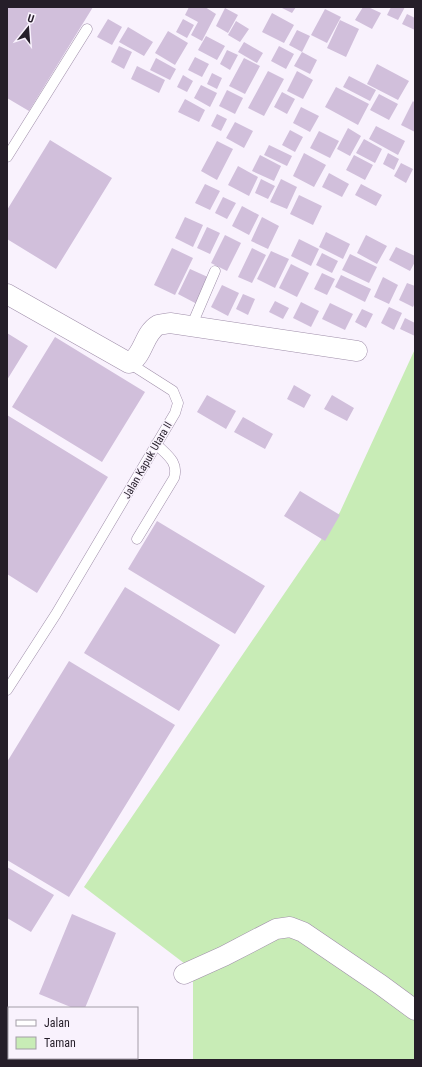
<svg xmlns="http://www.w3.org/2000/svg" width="422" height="1067" font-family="'Roboto Condensed',sans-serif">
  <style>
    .green { fill: #c8ecb6 }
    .building { fill: #d1bfdb }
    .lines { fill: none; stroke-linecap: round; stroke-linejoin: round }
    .service-casing { stroke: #9f8ea9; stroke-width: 11 }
    .minor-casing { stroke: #9f8ea9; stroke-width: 21 }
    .service { stroke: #fff; stroke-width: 10 }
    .minor { stroke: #fff; stroke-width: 20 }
    .labels { text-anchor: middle; stroke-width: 3; stroke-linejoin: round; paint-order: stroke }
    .street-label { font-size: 11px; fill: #251e29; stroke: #f9f2fd }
  </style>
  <rect width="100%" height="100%" fill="#f9f2fd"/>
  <path class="green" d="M415,349V1060H193V970L84,887L340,512Z"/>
  <path class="building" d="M7,7H93L29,111L7,98Z
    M189,7H205L216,14L202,41L191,35L198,22L185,15Z
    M280,7H296L292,13Z
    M363,7H368L381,13L372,29L355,20Z
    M391,7H405L398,20L387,15Z
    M225,8L238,15L228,33L216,26Z
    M325,9L341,17L327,43L311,35Z
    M272,13L294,25L284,43L262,32Z
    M407,14L415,18V30L402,24Z
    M108,19L122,27L112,45L97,37Z
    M183,19L194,25L187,38L176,32Z
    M340,20L359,29L346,57L327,48Z
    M236,21L249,29L240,42L228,35Z
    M128,27L153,42L144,56L119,42Z
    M297,30L310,36L302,52L289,45Z
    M168,31L188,43L175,65L155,53Z
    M206,36L225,46L217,60L198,50Z
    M244,42L263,53L257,63L238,52Z
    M119,46L132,52L124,69L111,62Z
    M279,46L294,54L286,69L271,61Z
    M227,50L238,55L230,70L220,64Z
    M302,52L317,60L310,74L294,66Z
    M195,57L209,64L202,77L188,70Z
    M156,58L176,69L170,80L150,70Z
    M244,58L260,66L245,94L229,86Z
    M377,64L409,81L398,100L367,84Z
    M137,66L165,80L159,93L131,79Z
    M268,71L284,79L264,116L248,108Z
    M297,71L313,80L303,99L287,91Z
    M212,73L222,78L217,89L207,84Z
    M183,75L193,81L187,92L177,87Z
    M349,76L376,90L370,101L343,87Z
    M201,85L217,93L210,107L194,98Z
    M336,87L369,104L358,125L325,107Z
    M227,90L243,98L235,114L219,106Z
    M282,92L295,99L287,114L274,107Z
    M379,94L398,104L389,120L370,110Z
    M185,99L205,110L199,122L178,112Z
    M413,101L415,103V132L401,125Z
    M301,107L319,116L310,132L293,123Z
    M217,114L227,119L221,131L211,126Z
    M235,122L253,131L244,148L226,138Z
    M376,126L405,141L398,155L369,139Z
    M348,128L361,136L350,156L337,149Z
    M290,130L303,137L295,152L282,145Z
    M319,131L339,141L330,158L310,148Z
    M364,139L382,149L375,163L356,153Z
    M50,140L112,178L56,269L7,239V210Z
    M217,141L233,149L217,180L201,171Z
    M269,145L292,156L287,166L264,155Z
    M304,153L326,165L314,187L293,176Z
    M388,153L399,159L394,170L383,164Z
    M260,155L281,166L274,181L252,171Z
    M354,155L373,165L365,180L346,170Z
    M401,163L413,169L406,183L394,176Z
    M238,166L258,177L249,196L228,185Z
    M329,173L349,184L342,197L322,187Z
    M261,179L275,186L268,199L255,193Z
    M281,179L297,187L287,209L270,202Z
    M205,184L220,191L210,210L195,203Z
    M361,184L382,195L376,206L355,195Z
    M299,195L322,206L313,225L290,214Z
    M223,197L236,203L227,219L215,213Z
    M242,206L259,215L249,235L232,226Z
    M185,217L203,225L193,247L175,238Z
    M262,217L279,226L268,249L251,241Z
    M207,227L220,233L210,254L197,248Z
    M326,232L350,244L343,259L319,247Z
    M225,235L241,243L227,271L211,263Z
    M366,235L387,246L377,264L357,253Z
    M299,239L319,249L311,266L291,256Z
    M396,247L415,256V262L410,271L389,260Z
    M172,248L193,258L175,295L154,285Z
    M252,248L266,255L252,283L238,277Z
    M271,251L289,259L275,288L257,279Z
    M322,253L338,261L332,273L316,265Z
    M350,254L377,267L369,283L342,270Z
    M291,264L309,273L297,297L279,288Z
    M190,269L210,278L197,304L178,294Z
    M322,273L335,279L327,295L314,289Z
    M341,275L371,289L365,302L335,287Z
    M383,277L398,285L389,304L374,297Z
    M407,283L415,286V303L413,307L399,300Z
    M222,285L239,293L228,316L211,307Z
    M243,294L255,299L248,315L236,309Z
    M275,301L289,308L283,319L269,312Z
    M301,302L319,311L311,327L293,318Z
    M330,303L353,314L345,330L322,319Z
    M389,307L402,313L394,330L381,323Z
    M362,309L373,314L366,328L355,322Z
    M405,318L415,323V336L400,329Z
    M7,333L28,346L7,380Z
    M55,337L145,392L102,462L12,407Z
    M294,385L311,395L304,408L287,399Z
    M207,395L236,411L226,429L197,412Z
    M332,395L354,408L347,421L324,409Z
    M7,415L108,477L37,593L7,574Z
    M243,417L273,434L265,449L234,432Z
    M300,491L340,515L325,541L284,516Z
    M157,521L265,586L235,634L128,569Z
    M125,587L220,645L179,711L84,653Z
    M69,661L175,725L69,897L7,860V762Z
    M7,867L54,895L31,932L7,918Z
    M72,914L116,933L85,1008H73L39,994Z
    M7,1034L9,1035V1058H61L66,1060H7Z"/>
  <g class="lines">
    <defs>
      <path id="service" d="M7,157L87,29
        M191,327L215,271
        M137,539L174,478C179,462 167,455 156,444
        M7,690L56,614L175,413L178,403L173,391L129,363"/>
      <path id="minor" d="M7,294L129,363C144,356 143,334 158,325C161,324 166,324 170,323L357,351
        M184,974L224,956L276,929L290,927L303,932L381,985L415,1010"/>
    </defs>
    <use href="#service" class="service-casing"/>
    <use href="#minor" class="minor-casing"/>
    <use href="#service" class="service"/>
    <use href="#minor" class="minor"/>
  </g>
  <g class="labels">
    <g class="street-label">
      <text transform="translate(147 460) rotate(-60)" y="4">Jalan Kapuk Utara II</text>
    </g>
  </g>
  <rect width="422" height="1067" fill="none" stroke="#251e29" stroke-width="16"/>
  <rect x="8" y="1007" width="130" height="52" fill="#f9f2fd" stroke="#a49da8"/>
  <rect x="16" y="1020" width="20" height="6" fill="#ffffff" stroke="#a49da8"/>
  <text x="44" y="1027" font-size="12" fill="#251e29">Jalan</text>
  <rect x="16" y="1037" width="20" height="12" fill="#c8ecb6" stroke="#a49da8"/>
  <text x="44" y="1047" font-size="12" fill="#251e29">Taman</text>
  <g transform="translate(28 28) rotate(17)" stroke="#f9f2fd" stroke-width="3" paint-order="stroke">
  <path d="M0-3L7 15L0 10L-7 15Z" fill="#251e29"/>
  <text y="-6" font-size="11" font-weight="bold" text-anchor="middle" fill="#251e29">U</text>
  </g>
</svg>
